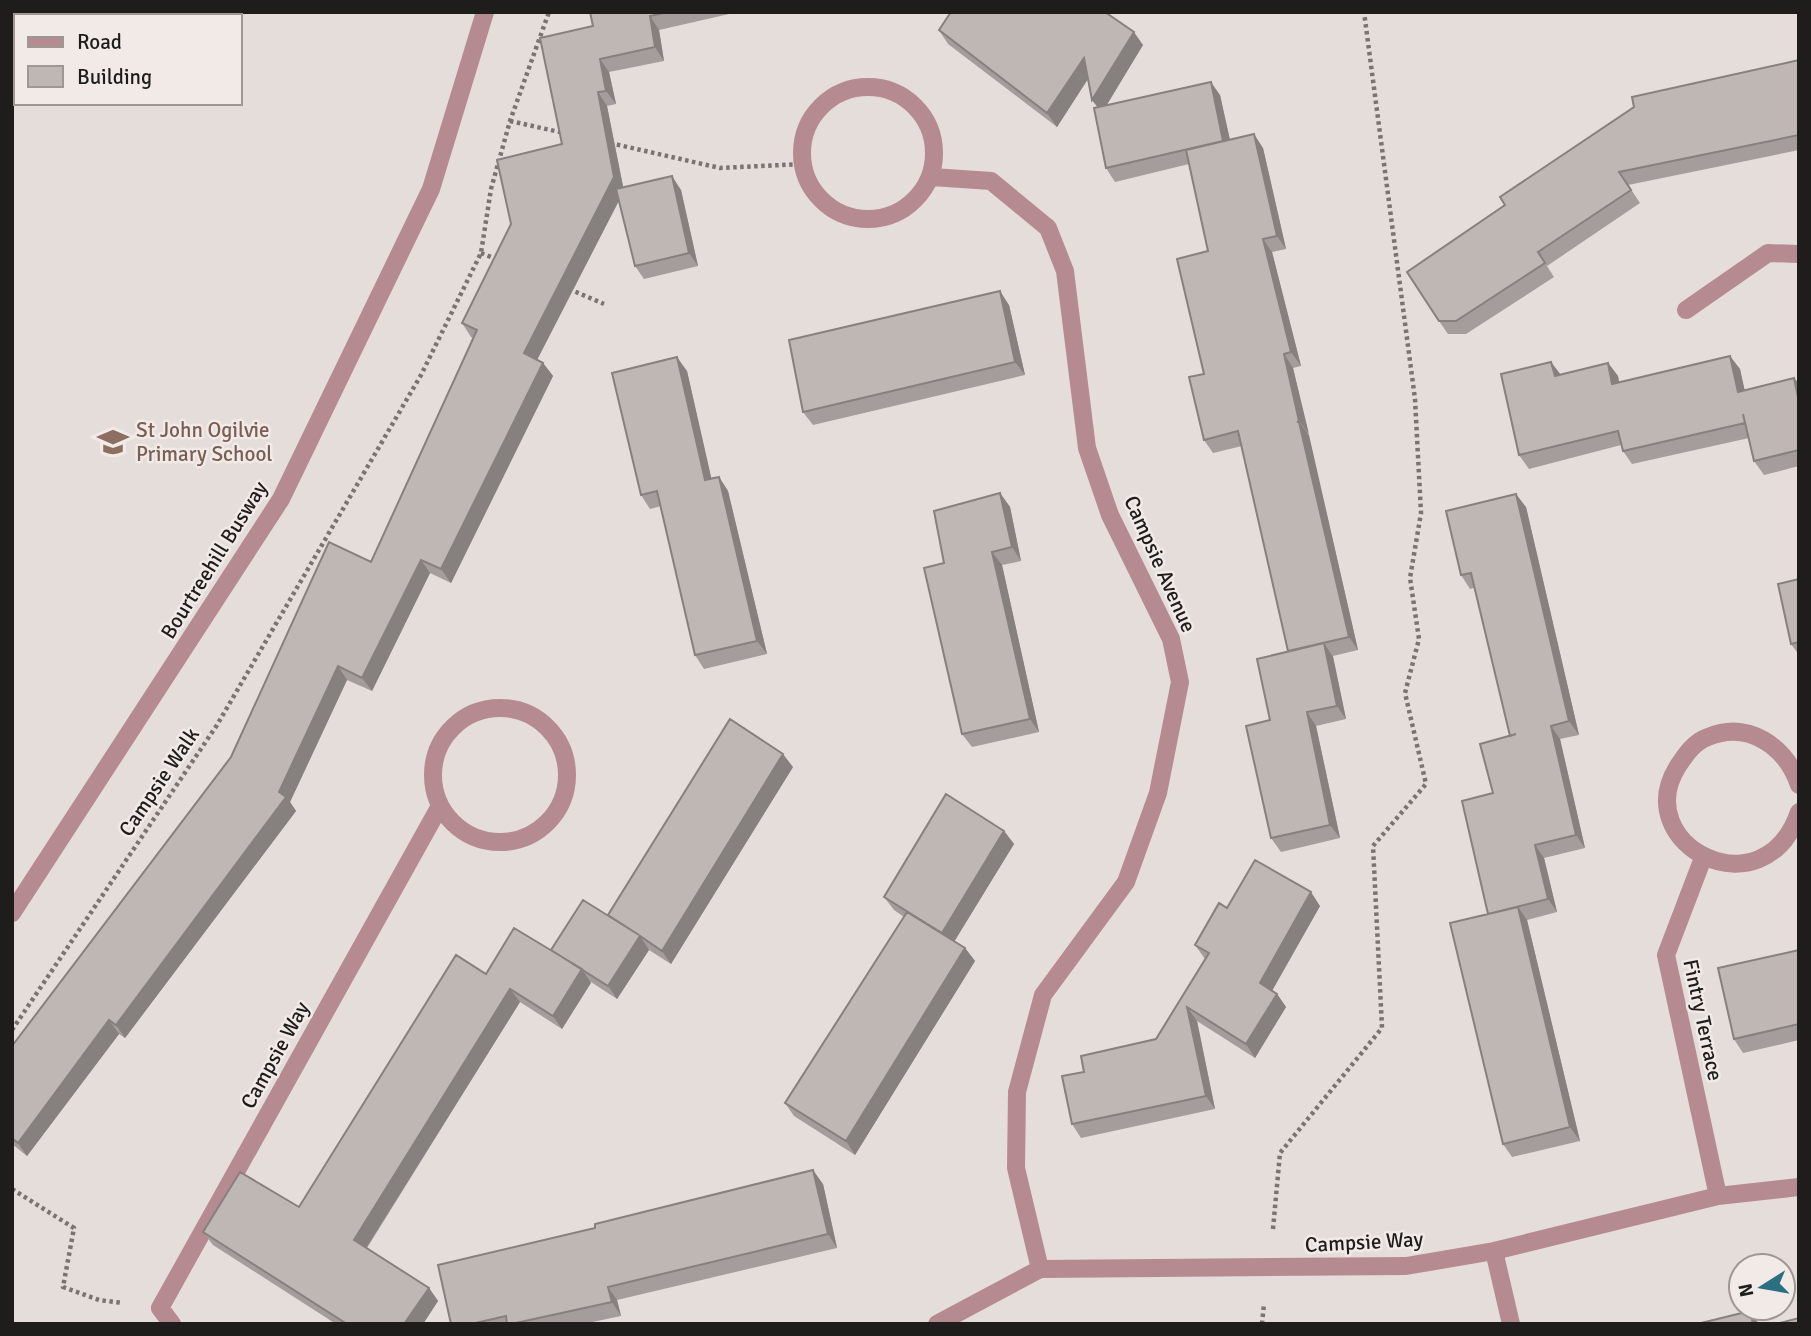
<svg xmlns="http://www.w3.org/2000/svg" width="1811" height="1336" font-family="Signika,sans-serif">
  <style>
    .lines { fill: none; stroke-linecap: round; stroke-linejoin: round }
    .path { stroke: #797472; stroke-width: 4.5; stroke-dasharray: 3.5 3.5; stroke-linecap: butt }
    .service { stroke: #b68a91; stroke-width: 18 }
    .minor { stroke: #b68a91; stroke-width: 18 }
    .wall { fill: #a49d9b }
    .shaded-wall { fill: #86807e }
    .building { fill: #bfb7b4; stroke: #86807e; stroke-width: 2 }
    .labels { text-anchor: middle; stroke-width: 5; stroke-linejoin: round; paint-order: stroke }
    .education-label { font-size: 21px; fill: #785e54; stroke: #f2eae7; text-anchor: start }
    .street-label { font-size: 21px; fill: #1f1d1b; stroke: #f2eae7 }
  </style>
  <rect width="100%" height="100%" fill="#e5ddda"/>
  <g class="lines">
    <path class="path" d="M510,121L564,133
      M610,143L720,168L802,164
      M481,253L499,260
      M569,289L604,304
      M12,1030L217,725L421,375L481,253L491,189L510,121L549,12
      M12,1189L74,1228L63,1287L99,1300L123,1303
      M1273,1229L1280,1153L1382,1028L1373,846L1426,784L1405,693L1419,639L1410,578L1421,513L1415,399L1364,12
      M1262,1324L1264,1304"/>
    <path class="service" d="M12,913L281,499L431,189L485,12"/>
    <path class="minor" d="M802 153a66 66 0 1 1 132 0a66 66 0 1 1-132 0Z
      M932,177L991,181L1048,228L1065,271L1087,448L1110,515L1171,639L1180,682L1158,793L1126,882L1043,995L1017,1092L1016,1168L1040,1269
      M1686,310L1768,253L1799,254
      M433 775a67 67 0 1 1 134 0a67 67 0 1 1-134 0Z
      M1799,785C1786,747 1749,720 1708,737C1694,742 1686,754 1678,766C1628,845 1764,915 1799,812
      M1703,858L1666,955L1718,1196
      M1494,1251L1511,1324
      M172,1324L160,1308L440,806
      M937,1324L1040,1269L1406,1266L1494,1251L1718,1196L1799,1187"/>
  </g>
  <path class="wall" d="M590,12H738L659,30L664,61L609,72L616,104L607,106L623,187L681,190L698,266L644,279L635,266L619,200L537,359L543,363L553,376L451,583L430,573L372,691L347,680L290,802L296,811L125,1038L119,1034L27,1156L12,1144V1046L231,757L371,562L473,338L471,337L462,323L562,144L593,26Z
    M939,30L1143,45L1106,105L1220,95L1230,140L1263,148L1286,249L1272,252L1301,366L1293,368L1358,650L1333,656L1346,719L1316,726L1340,838L1281,852L1271,838L1270,720L1288,652L1242,446L1213,453L1204,440L1208,251L1189,164L1115,182L1106,168L1098,107L1092,100L1088,79L1057,127L948,44Z
    M1799,60V150L1628,185L1640,203L1547,266L1554,277L1466,334H1448L1439,321L1505,205L1634,107Z
    M1009,305L1025,375L813,425L803,412Z
    M1608,363L1618,376L1619,383L1740,369L1744,390L1794,378L1799,384V466L1764,475L1754,461L1749,438L1632,464L1623,451L1621,445L1529,469L1519,455L1560,374Z
    M687,371L711,479L719,477L728,491L767,654L704,669L695,655L661,506L650,509L641,495Z
    M1000,493L1010,507L1021,561L1002,565L1039,732L972,747L962,734L944,563Z
    M1526,507L1579,735L1560,739L1585,848L1544,858L1557,912L1527,920L1580,1141L1512,1157L1503,1144L1488,914L1510,736L1474,588L1470,589L1461,575Z
    M1799,579V655L1791,644Z
    M793,767L671,964L649,950L617,999L591,982L562,1029L520,1002L367,1248L429,1288L438,1301L423,1324H336L213,1245L203,1232L299,1207L486,974L552,951L610,917Z
    M1004,831L1014,844L954,941L965,948L975,961L855,1155L794,1116L785,1103L904,917L894,910L884,897Z
    M1320,906L1272,991L1277,994L1286,1007L1255,1058L1197,1021L1215,1109L1081,1138L1072,1124L1084,1072L1156,1039L1205,959L1195,945L1227,908Z
    M1799,950V1040L1743,1053L1734,1039Z
    M823,1184L837,1248L617,1300L621,1316L583,1324H451Z"/>
  <path class="shaded-wall" d="M650,16L659,30L664,61L655,47Z
    M1134,32L1143,45L1102,113L1092,100Z
    M1084,58L1093,71L1057,127L1047,113Z
    M600,59L609,72L616,104L606,91Z
    M1211,82L1220,95L1233,154L1223,141Z
    M598,92L607,106L624,191L534,366L524,353Z
    M1254,134L1263,148L1286,249L1277,236Z
    M672,176L681,190L698,266L689,253Z
    M1263,239L1272,252L1301,366L1291,352Z
    M1000,291L1009,305L1025,375L1015,362Z
    M1284,354L1293,368L1309,434L1299,421Z
    M1730,356L1740,369L1748,405L1738,392Z
    M677,357L687,371L715,494L705,480Z
    M1551,362L1561,375L1555,376Z
    M543,363L553,376L451,583L441,569Z
    M1608,363L1618,376L1622,398L1612,384Z
    M1794,378L1799,384V402Z
    M1299,422L1309,435L1358,650L1349,637Z
    M719,477L728,491L767,654L757,641Z
    M1000,493L1010,507L1021,561L1012,547Z
    M1516,494L1526,507L1579,735L1569,721Z
    M992,552L1002,565L1039,732L1030,719Z
    M421,560L430,573L372,691L362,678Z
    M1324,643L1333,657L1346,719L1337,706Z
    M338,666L347,680L290,802L296,811L125,1038L116,1025L279,792Z
    M1307,712L1316,726L1340,838L1330,825Z
    M1551,726L1560,739L1585,848L1576,835Z
    M783,754L793,767L671,964L662,951Z
    M1004,831L1014,844L951,947L942,933Z
    M1535,845L1544,858L1557,912L1548,899Z
    M1311,892L1320,906L1269,996L1260,983Z
    M1518,907L1527,920L1580,1141L1570,1127Z
    M640,936L649,950L617,999L608,986Z
    M965,948L975,961L855,1155L846,1141Z
    M582,969L591,983L562,1029L553,1016Z
    M510,989L520,1002L363,1253L354,1240Z
    M1277,994L1286,1007L1255,1058L1246,1044Z
    M1187,1007L1197,1021L1215,1109L1206,1096Z
    M109,1020L119,1034L27,1156L18,1143Z
    M813,1170L823,1184L837,1248L828,1234Z
    M608,1287L617,1300L621,1316L612,1302Z
    M429,1288L438,1301L423,1324H404Z
    M1750,1311L1759,1324H1753Z"/>
  <path class="building" d="M590,12H668L650,16L655,47L600,59L606,91L598,92L614,177L524,353L543,363L441,569L421,560L362,678L338,666L279,792L286,797L116,1025L109,1020L18,1143L12,1138V1046L231,757L329,542L371,562L477,330L462,323L511,224L497,160L562,144L540,38L593,26Z
    M951,12H1105L1134,32L1092,100L1084,58L1047,113L939,30Z
    M1799,60V135L1619,172L1631,190L1538,252L1545,263L1456,321H1439L1407,272L1505,205L1500,197L1634,107L1632,97Z
    M1211,82L1223,141L1106,168L1094,108Z
    M1254,134L1277,236L1263,239L1291,352L1284,354L1299,421L1297,422H1299L1349,637L1288,651L1238,431L1204,440L1189,377L1204,374L1177,259L1208,251L1186,150Z
    M672,176L689,253L635,266L616,189Z
    M1000,291L1015,362L803,412L789,340Z
    M1730,356L1738,392L1794,378L1799,402V450L1754,461L1743,414L1745,423L1623,451L1618,431L1519,455L1501,374L1551,362L1555,376L1608,363L1612,384Z
    M677,357L705,480L719,477L757,641L695,655L657,491L641,495L612,373Z
    M1000,493L1012,547L992,552L1030,719L962,734L924,568L944,563L934,511Z
    M1516,494L1569,721L1551,726L1576,835L1535,845L1548,899L1488,914L1462,801L1493,793L1480,744L1516,734L1510,736L1471,573L1461,575L1446,511Z
    M1799,579V642L1791,644L1778,584Z
    M1324,643L1337,706L1307,712L1330,825L1271,838L1246,726L1270,720L1257,659Z
    M730,719L783,754L662,951L640,936L608,986L551,950L583,900L639,935L608,915Z
    M946,794L1004,831L942,933L884,897Z
    M1255,860L1311,892L1260,983L1277,994L1246,1044L1187,1007L1206,1096L1072,1124L1062,1076L1084,1072L1081,1056L1156,1039L1209,953L1195,945L1219,903L1227,908Z
    M1518,907L1570,1127L1503,1144L1450,923Z
    M907,912L965,948L846,1141L785,1103Z
    M514,928L582,969L553,1016L510,989L354,1240L429,1288L404,1324H347L203,1232L240,1172L299,1207L456,955L486,974Z
    M1799,950V1024L1734,1039L1718,968Z
    M813,1170L828,1234L608,1287L612,1302L511,1324H507L506,1316L471,1324H451L438,1265L595,1228V1224Z
    M1750,1311L1753,1324H1697Z
    M1799,1318V1324H1776Z"/>
  <defs>
    <symbol id="school-bare" viewBox="-9 -9 18 18"><path d="M0-5L7-2L0 1L-7-2ZM-4 1L0 2.5L4 1V4Q0 6-4 4Z" fill="#8d6e63" stroke="#f2eae7" stroke-width="2.5" paint-order="stroke"/></symbol>
  </defs>
  <g fill-rule="evenodd">
    <use href="#school-bare" x="91" y="420" width="44" height="44"/>
  </g>
  <g class="labels">
    <g class="education-label">
      <text x="136" y="437">St John Ogilvie<tspan x="136" dy="24">Primary School</tspan></text>
    </g>
    <g class="street-label">
      <text transform="translate(214 560) rotate(-58)" y="7">Bourtreehill Busway</text>
      <text transform="translate(1160 564) rotate(66)" y="7">Campsie Avenue</text>
      <text transform="translate(159 782) rotate(-56)" y="7">Campsie Walk</text>
      <text transform="translate(1703 1020) rotate(78)" y="7">Fintry Terrace</text>
      <text transform="translate(275 1055) rotate(-61)" y="7">Campsie Way</text>
      <text transform="translate(1364 1242) rotate(-3)" y="7">Campsie Way</text>
    </g>
  </g>
  <rect width="1811" height="1336" fill="none" stroke="#1f1d1b" stroke-width="28"/>
  <rect x="14" y="14" width="228" height="91" fill="#f2eae7" stroke="#9e9895" stroke-width="2"/>
  <rect x="28" y="37" width="35" height="10" fill="#b68a91" stroke="#9e9895" stroke-width="2"/>
  <text x="77" y="49" font-size="21" fill="#1f1d1b">Road</text>
  <rect x="28" y="66" width="35" height="21" fill="#bfb7b4" stroke="#9e9895" stroke-width="2"/>
  <text x="77" y="84" font-size="21" fill="#1f1d1b">Building</text>
  <g transform="translate(1762 1287) rotate(259)"><circle r="33" fill="#f2eae7" stroke="#9e9895" stroke-width="2"/>
  <path d="M0-5L12 26L0 18L-12 26Z" fill="#2b7080"/>
  <text y="-10" font-size="19" font-weight="bold" text-anchor="middle" fill="#1f1d1b">N</text>
  </g>
</svg>
